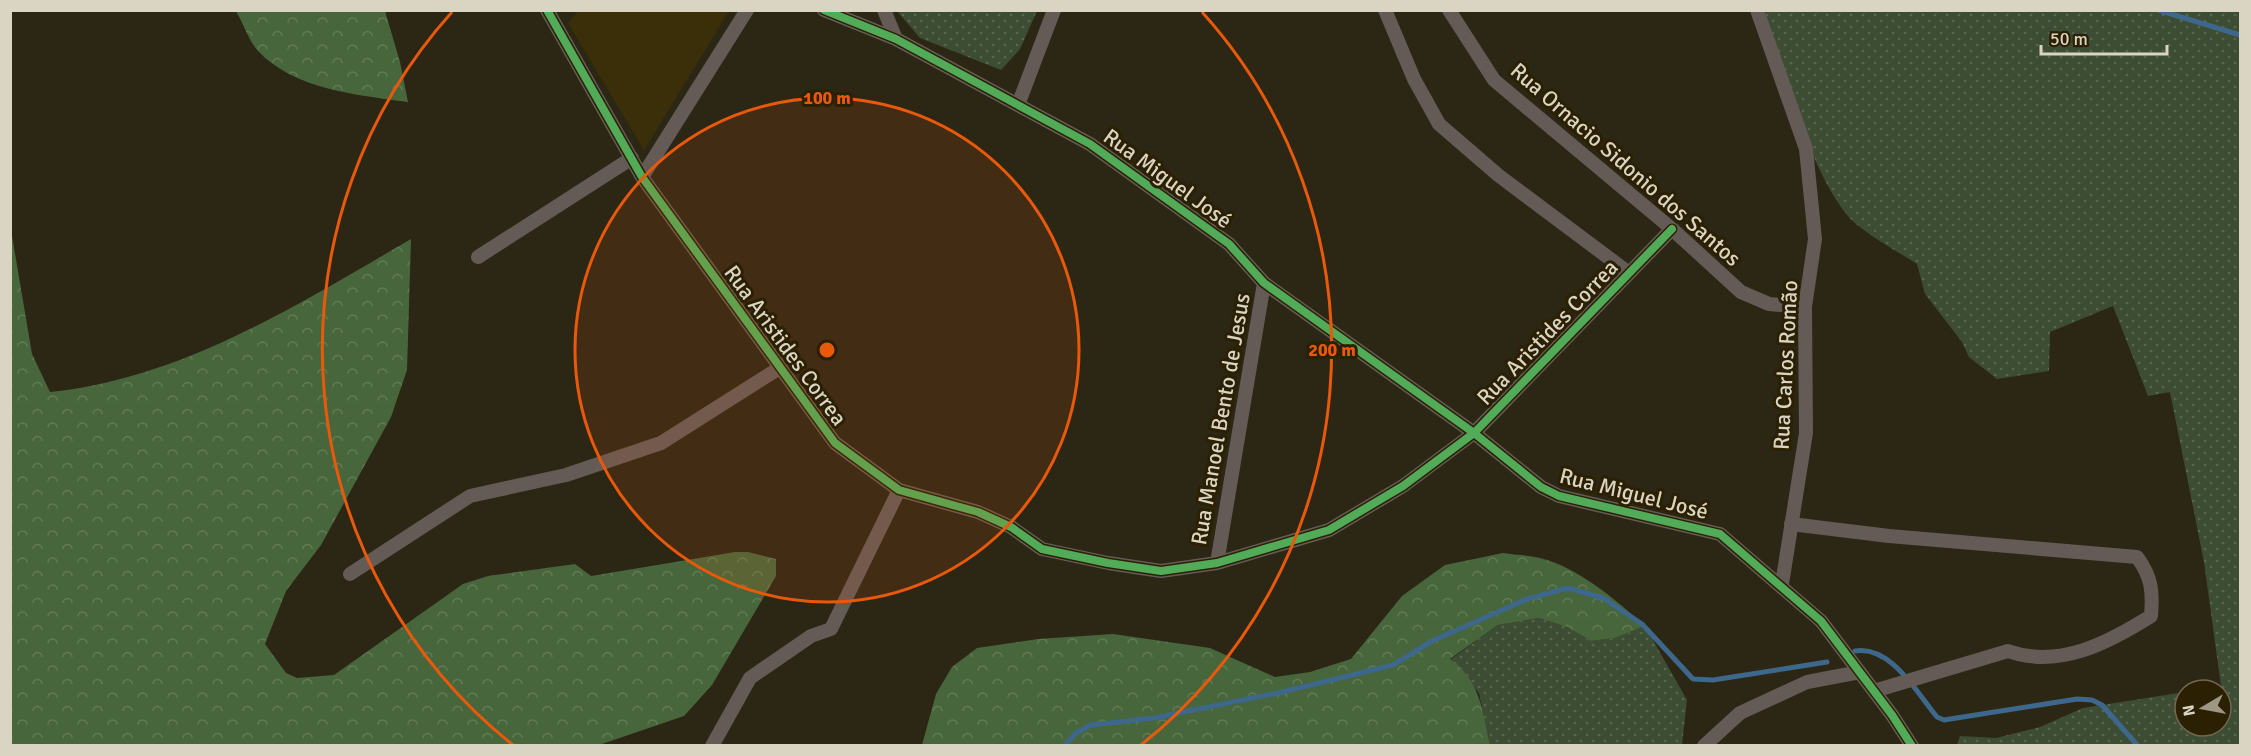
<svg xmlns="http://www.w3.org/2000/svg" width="2251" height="756" font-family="Signika,sans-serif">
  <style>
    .built { fill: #3b2f0a }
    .grass { fill: url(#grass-dots) }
    .forest { fill: url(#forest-crowns) }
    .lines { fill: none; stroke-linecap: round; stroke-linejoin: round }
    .stream { stroke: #3d688b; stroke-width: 5 }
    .minor { stroke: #645b56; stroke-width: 14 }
    .cycleway-casing { stroke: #2b2002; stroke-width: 11 }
    .cycleway { stroke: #51ab58; stroke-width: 8 }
    .ring { fill: none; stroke: #e8590c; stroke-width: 3 }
    .labels { text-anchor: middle; stroke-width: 6; stroke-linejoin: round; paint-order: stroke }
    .street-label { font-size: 22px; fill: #dad4c3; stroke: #2b2002 }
    .centre { fill: #e8590c; stroke: #2b2002; stroke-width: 3 }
    .ring-label { font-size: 18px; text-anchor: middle; font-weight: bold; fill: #e8590c; stroke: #2b2002; stroke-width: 6; stroke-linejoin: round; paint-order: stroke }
  </style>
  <defs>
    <pattern id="grass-dots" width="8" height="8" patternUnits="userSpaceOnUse" patternTransform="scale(1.5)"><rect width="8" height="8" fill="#3c4d34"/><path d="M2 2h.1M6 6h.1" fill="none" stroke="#586650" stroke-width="1.8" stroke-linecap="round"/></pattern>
    <pattern id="forest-crowns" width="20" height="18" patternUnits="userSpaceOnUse" patternTransform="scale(1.5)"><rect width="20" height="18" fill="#48663b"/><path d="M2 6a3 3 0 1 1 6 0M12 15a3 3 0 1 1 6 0" fill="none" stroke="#627b56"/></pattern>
  </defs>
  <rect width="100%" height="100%" fill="#2c2615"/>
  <path class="built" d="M579,10L729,11L644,150L568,23Z"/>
  <path class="grass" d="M897,11V10L1037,11L1020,49L1001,70L920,38Z
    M1765,11H2240V745H1957L1960,736L1996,738L2040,727L2083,708L2185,692V726H2221V690H2200L2221,686L2204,562L2170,392L2148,396L2113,306L2050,332L2049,371L1997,379L1969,357L1962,342L1925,294L1917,264C1897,251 1874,239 1856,224C1815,188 1779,64 1765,11Z
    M1539,618L1567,627L1591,641L1615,638L1645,626L1687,700L1682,745H1490L1479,693L1450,660L1498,625Z"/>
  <path class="forest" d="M236,11H385L400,62L408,102C358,95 295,90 258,51C249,41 243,23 236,11Z
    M11,230L32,354L50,392C181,379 299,304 411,239L407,370L391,417L321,545L286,591L265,644L286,673L297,678L334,675L463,584L488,576L575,564L591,576L735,552H748L776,559V576L712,685L684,716L599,745H11Z
    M1503,553C1515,555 1528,555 1540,558C1578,567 1617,601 1645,626L1615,638L1591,641L1567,627L1539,618L1498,625L1450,659C1480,680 1483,712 1490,745H922L936,694L952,667L977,648L1038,639L1113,634L1210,648L1275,677L1310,672L1351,659L1402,596L1445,565Z"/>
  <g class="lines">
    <path class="stream" d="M2158,10L2240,35
      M1855,651C1891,645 1917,693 1937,717L1944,720L2077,699L2092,700L2102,705L2138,746
      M1064,746L1076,733L1091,725L1154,718L1282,692L1393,665L1432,641L1527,599L1568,588L1603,598L1642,624L1693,679L1713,680L1827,662"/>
    <path class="minor" d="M547,10L642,177L835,443L899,490L978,512L1011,527L1042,549L1108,563L1161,571L1217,563L1329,530L1403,486L1474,433L1672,229
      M824,10L896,39L1090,144L1229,244L1264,283L1474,433L1541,487L1559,496L1720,534L1821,621L1892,715L1912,746
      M884,10L896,39
      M1385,10L1414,79L1439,124L1498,175L1629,273
      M1449,10L1494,80L1672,229L1741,292L1769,304L1805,307
      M1757,10L1806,149L1815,239L1805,307L1806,433L1782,584
      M1018,105L1054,10
      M642,177L747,10
      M478,257L632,158
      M1791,524L1889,536L2137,557C2152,577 2153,592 2151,616C2108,643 2059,669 2008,651L1874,691
      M1217,563L1264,283
      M350,574L470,496L566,475L661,443L781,367
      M712,746L750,678L811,636L831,629L899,490
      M1704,746L1740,713L1807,682L1860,672"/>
    <defs>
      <path id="cycleway" d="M547,10L642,177L835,443L899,490L978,512L1011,527L1042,549L1108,563L1161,571L1217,563L1329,530L1403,486L1474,433L1672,229
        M824,10L896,39L1090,144L1229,244L1264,283L1474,433L1541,487L1559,496L1720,534L1821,621L1892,715L1912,746"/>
    </defs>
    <use href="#cycleway" class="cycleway-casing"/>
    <use href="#cycleway" class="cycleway"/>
  </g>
  <circle cx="827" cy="350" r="252" fill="#e8590c" fill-opacity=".12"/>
  <g class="ring">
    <circle cx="827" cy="350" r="252"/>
    <path d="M513 745A505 505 0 0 1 452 12M1202 12A505 505 0 0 1 1141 745"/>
  </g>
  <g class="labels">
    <g class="street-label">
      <text transform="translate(1626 164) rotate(41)" y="8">Rua Ornacio Sidonio dos Santos</text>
      <text transform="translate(1168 178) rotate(36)" y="8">Rua Miguel José</text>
      <text transform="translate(1547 332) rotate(-46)" y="8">Rua Aristides Correa</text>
      <text transform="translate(786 345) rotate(54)" y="8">Rua Aristides Correa</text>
      <text transform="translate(1785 365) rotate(-87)" y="8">Rua Carlos Romão</text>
      <text transform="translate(1220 419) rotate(-80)" y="8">Rua Manoel Bento de Jesus</text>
      <text transform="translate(1634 493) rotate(14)" y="8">Rua Miguel José</text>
    </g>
  </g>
  <circle cx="827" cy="350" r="9" class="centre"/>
  <g class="ring-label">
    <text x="827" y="104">100 m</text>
    <text x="1332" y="356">200 m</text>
  </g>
  <rect width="2251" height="756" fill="none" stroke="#dad4c3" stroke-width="24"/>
  <g transform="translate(2203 708) rotate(260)"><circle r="28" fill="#2b2002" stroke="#71684f" stroke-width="1.5"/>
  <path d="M0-4.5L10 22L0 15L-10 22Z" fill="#9d9786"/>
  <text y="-9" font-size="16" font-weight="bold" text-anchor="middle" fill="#dad4c3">N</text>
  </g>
  <path d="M2041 45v9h126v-9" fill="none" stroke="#dad4c3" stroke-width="3"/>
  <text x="2050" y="45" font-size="18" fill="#dad4c3" stroke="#2b2002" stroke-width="4.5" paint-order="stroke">50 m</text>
</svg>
